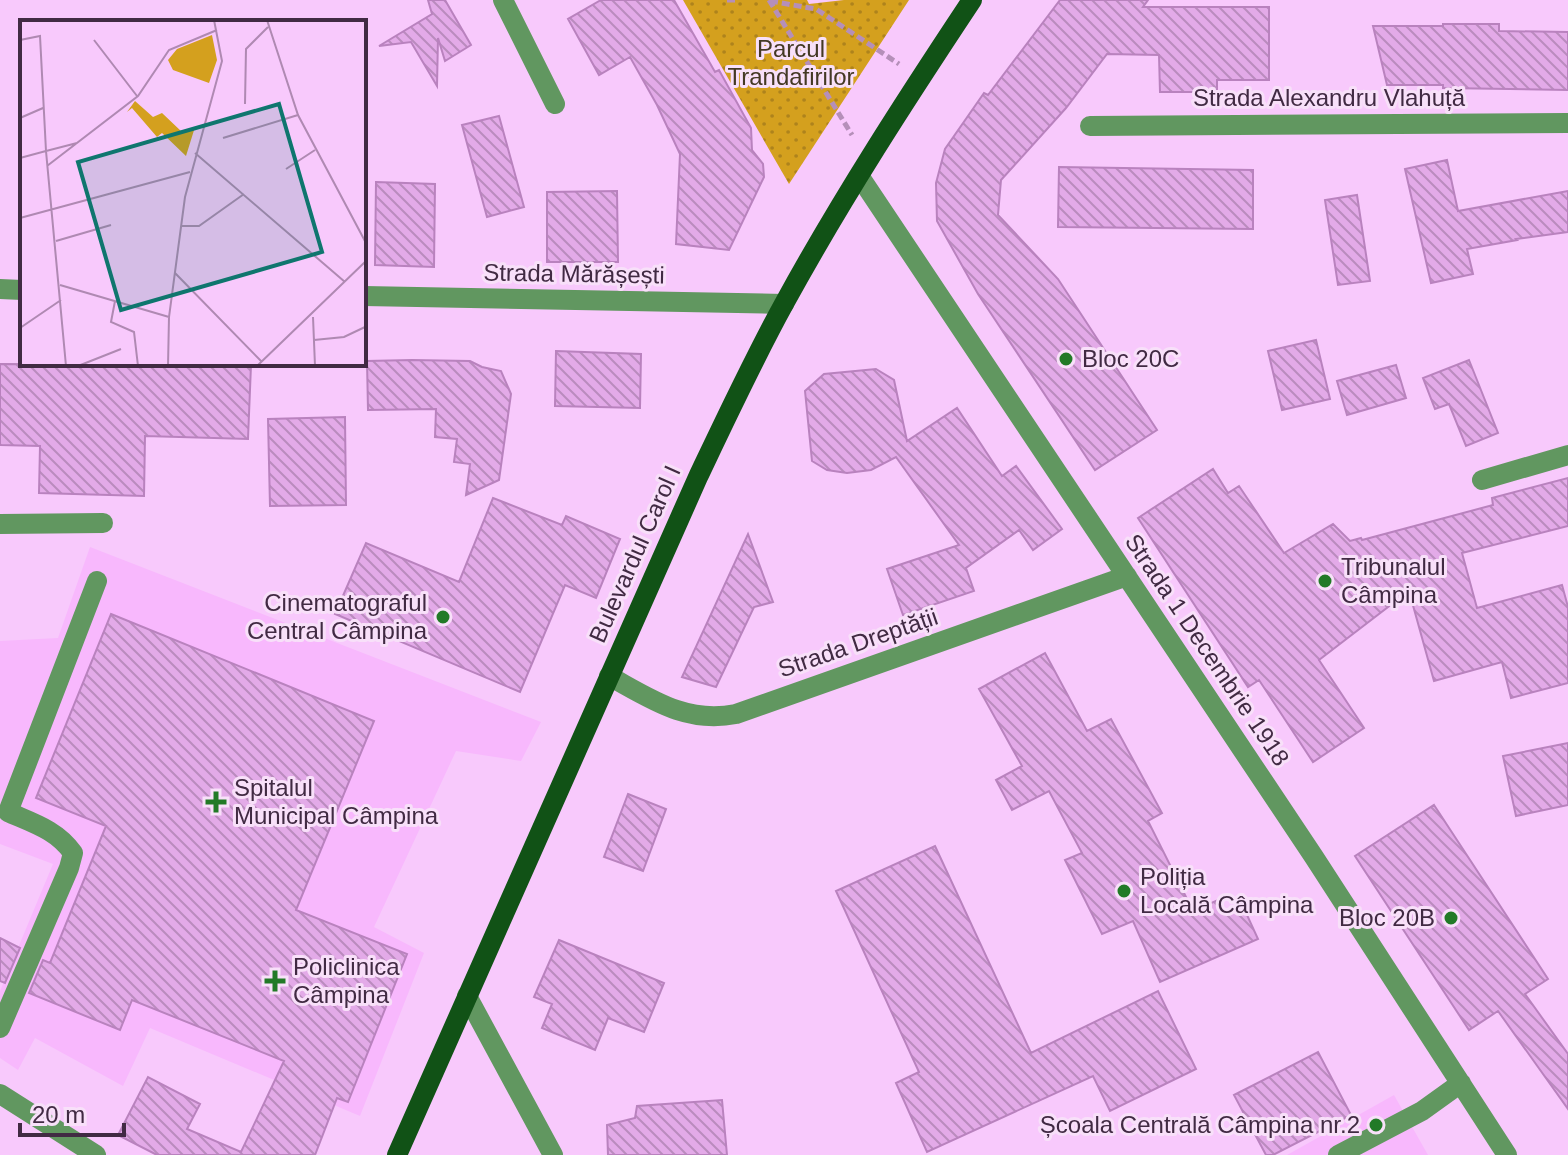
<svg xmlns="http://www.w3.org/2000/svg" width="1568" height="1155" font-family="Arial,sans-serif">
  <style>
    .built { fill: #f8b8fd }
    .park { fill: url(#park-dots) }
    .building { fill: url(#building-back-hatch); stroke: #b982be; stroke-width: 2 }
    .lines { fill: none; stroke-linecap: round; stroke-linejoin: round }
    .path { stroke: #b58fb9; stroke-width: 5; stroke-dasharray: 8 4; stroke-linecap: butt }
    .minor { stroke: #619760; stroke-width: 20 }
    .major { stroke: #115216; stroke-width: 20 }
    .poi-dot { fill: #227a27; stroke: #f8e0f9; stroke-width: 3 }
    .labels { text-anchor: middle; stroke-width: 6; stroke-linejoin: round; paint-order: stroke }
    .park-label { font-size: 24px; fill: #443924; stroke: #f8e0f9 }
    .street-label { font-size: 24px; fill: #412a43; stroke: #f8e0f9 }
    .poi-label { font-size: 24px; fill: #412a43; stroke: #f8e0f9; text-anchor: start }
    .inset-road { fill: none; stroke: #af89b2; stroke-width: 2 }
    .view { fill: #0f766e; fill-opacity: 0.15; stroke: #0f766e; stroke-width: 4 }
    .inset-edge { fill: none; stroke: #412a43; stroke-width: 4 }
  </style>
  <defs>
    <pattern id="park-dots" width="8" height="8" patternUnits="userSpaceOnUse" patternTransform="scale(2)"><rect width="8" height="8" fill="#d4a01e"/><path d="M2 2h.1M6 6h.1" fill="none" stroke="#ae831c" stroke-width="1.8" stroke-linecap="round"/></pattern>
    <pattern id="building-back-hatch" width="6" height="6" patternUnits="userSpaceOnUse" patternTransform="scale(2)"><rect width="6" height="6" fill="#e3aae8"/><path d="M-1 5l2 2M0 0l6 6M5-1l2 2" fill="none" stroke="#ba8bbe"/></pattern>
  </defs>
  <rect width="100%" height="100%" fill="#f8c9fc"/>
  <path class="built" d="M90,547L541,722L521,761L456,751L374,927L424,953L360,1116L150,1028L123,1086L35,1038L18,1070L0,1058V991L53,864L0,844V641L58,638Z
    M1394,1095L1428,1155H1287Z"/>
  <path class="park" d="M683,0H807L809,4L844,0H909L789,184Z"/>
  <path class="building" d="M428,0H445L471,45L445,61L438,38L437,86L411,42L379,46L432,14Z
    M601,0H674L715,72L719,70L751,128L752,150L763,164L764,177L729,250L676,244L680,154L657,105L630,57L599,75L568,19Z
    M1060,0H1148L1143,7H1269V80H1217V92H1160L1159,55L1107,54L1066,108L1001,180L998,215L1058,279L1157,430L1095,470L978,294L937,221L936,183L945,149L984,93L988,95Z
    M1443,24H1499V31L1568,32V90L1443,88V85H1387L1373,26H1443Z
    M499,116L524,207L487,217L462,125Z
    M1447,160L1458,211L1568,191V232L1516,239L1517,240L1467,249L1473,274L1431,283L1405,169Z
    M1059,167L1253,170V229L1058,227Z
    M376,182L435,184L434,267L375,265Z
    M617,191L618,262H547V192Z
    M1357,195L1370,281L1338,285L1325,200Z
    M1316,340L1330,399L1282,410L1268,351Z
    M556,351L641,354L640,408L555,406Z
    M412,360L470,361L482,367L501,371L511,394L499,480L466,495L470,464L454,462L457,439L435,437L436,409L368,410L367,361Z
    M1469,360L1498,433L1466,446L1449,404L1435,409L1423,378Z
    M0,364L251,365L248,439L145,436L144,496L39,493L40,446L0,445Z
    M1396,365L1406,398L1347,415L1337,381Z
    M876,369L894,380L907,441L957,408L1002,476L1016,466L1062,529L1033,550L1019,530L966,568L974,591L903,615L887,569L959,545L896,457L871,470L847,473L827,470L812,461L805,391L824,374Z
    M345,417L346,505L270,506L268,419Z
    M1213,469L1228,493L1239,486L1284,553L1333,524L1350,541L1361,538L1362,540L1493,505L1492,498L1568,478V526L1462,553L1477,608L1562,585L1568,607V683L1511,698L1502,662L1434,681L1409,591L1319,660L1364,728L1313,762L1259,680L1248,687L1138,518Z
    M493,498L562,525L566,516L620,539L596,598L565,585L520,692L335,614L366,543L459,582Z
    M748,534L773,602L754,607L716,687L682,677Z
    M111,614L374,721L296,910L407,954L348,1102L337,1098L315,1155H157L118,1135L148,1077L200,1104L187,1129L241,1152L284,1061L132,1000L120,1030L29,993L43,960L50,963L106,826L36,798Z
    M1045,653L1087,731L1111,719L1162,813L1148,821L1193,911L1218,900L1224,912L1242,904L1258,939L1160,982L1133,921L1102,934L1065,860L1082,853L1049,791L1012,810L996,780L1022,766L979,689Z
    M1568,743V805L1516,816L1503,756Z
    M628,794L666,809L643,871L604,857Z
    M1434,805L1548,979L1525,994L1568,1054V1109L1498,1011L1469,1030L1355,856Z
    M935,846L1031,1053L1158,991L1196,1069L1110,1111L1093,1076L927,1152L896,1083L919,1072L836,891Z
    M0,938L20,948L5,983L0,981Z
    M559,940L664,983L644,1032L608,1018L595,1050L542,1028L552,1004L534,997Z
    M1318,1052L1351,1115L1273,1155H1266L1234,1095Z
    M722,1100L727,1155H608L607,1125L635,1118L637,1106Z"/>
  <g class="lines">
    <path class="path" d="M727,0H735
      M769,0L852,135
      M770,1L816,9L899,64"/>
    <path class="minor" d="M503,0L555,104
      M1090,126L1568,123
      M860,177L1314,857L1507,1155
      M0,289L22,290
      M364,296L784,304
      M1482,480L1568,455
      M0,524L103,523
      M609,676C651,699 686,724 736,714L1127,576
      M467,996L553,1155
      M0,1028L69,868L73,853C57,830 33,823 8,812L97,581
      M0,1094L96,1155
      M1338,1155L1422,1111L1461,1083"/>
    <path class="major" d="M397,1155L698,477C726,418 754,358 785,302C842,198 907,98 972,0"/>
  </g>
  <g class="poi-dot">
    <circle cx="1066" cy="359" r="8"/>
    <circle cx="1325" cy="581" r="8"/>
    <circle cx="443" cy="617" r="8"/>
    <path d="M212 790h8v8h8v8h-8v8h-8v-8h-8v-8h8z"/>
    <circle cx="1124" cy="891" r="8"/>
    <circle cx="1451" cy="918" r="8"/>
    <path d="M271 969h8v8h8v8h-8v8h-8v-8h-8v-8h8z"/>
    <circle cx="1376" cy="1125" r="8"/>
  </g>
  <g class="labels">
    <g class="park-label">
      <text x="791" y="57">Parcul<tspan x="791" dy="28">Trandafirilor</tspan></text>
    </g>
    <g class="street-label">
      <text x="1329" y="106">Strada Alexandru Vlahuță</text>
      <text transform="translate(574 274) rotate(1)" y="8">Strada Mărășești</text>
      <text transform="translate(635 554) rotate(-66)" y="8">Bulevardul Carol I</text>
      <text transform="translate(858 643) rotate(-19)" y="8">Strada Dreptății</text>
      <text transform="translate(1207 650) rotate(56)" y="8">Strada 1 Decembrie 1918</text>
    </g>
    <g class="poi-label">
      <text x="1082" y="367">Bloc 20C</text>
      <text x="1341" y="575">Tribunalul<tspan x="1341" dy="28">Câmpina</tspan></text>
      <text x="427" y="611" text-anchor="end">Cinematograful<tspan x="427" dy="28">Central Câmpina</tspan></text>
      <text x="234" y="796">Spitalul<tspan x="234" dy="28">Municipal Câmpina</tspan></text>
      <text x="1140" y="885">Poliția<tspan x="1140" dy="28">Locală Câmpina</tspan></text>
      <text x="1435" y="926" text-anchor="end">Bloc 20B</text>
      <text x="293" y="975">Policlinica<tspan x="293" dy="28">Câmpina</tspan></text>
      <text x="1360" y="1133" text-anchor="end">Școala Centrală Câmpina nr.2</text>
    </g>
  </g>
  <g transform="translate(20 20)">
    <rect width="346" height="346" fill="#f8c9fc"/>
    <path d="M192,15L197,40L189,63L153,50L148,40L157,29ZM115,81L133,97L142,93L162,112L175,107L166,136L142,113L137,117L112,88L107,92Z" fill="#d4a01e"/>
    <path class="inset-road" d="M247,0L278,95L346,223M0,20L20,16L26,131L0,138M74,20L117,76M225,84L226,29L248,7M0,98L23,88M203,118L278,95M175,133L325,262M27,146L118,76L149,30L197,10M266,149L295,130M0,198L170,152M161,206H179L224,174M36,221L91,205M155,253L242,342M40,265L149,297M95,281L91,302L114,312L118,346M293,297L295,346M0,308L41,280M294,320L324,317L345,307M46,346L26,131L57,123M58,346L101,329M148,346L149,297L165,177L202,41L194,0M237,346L346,241"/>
    <path class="view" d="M259,84L302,232L101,290L58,142Z"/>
    <rect width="346" height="346" class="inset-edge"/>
  </g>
  <path d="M20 1123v12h104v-12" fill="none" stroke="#412a43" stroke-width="4"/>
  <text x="32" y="1123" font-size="24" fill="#412a43" stroke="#f8e0f9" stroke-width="6" paint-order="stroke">20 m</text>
</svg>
